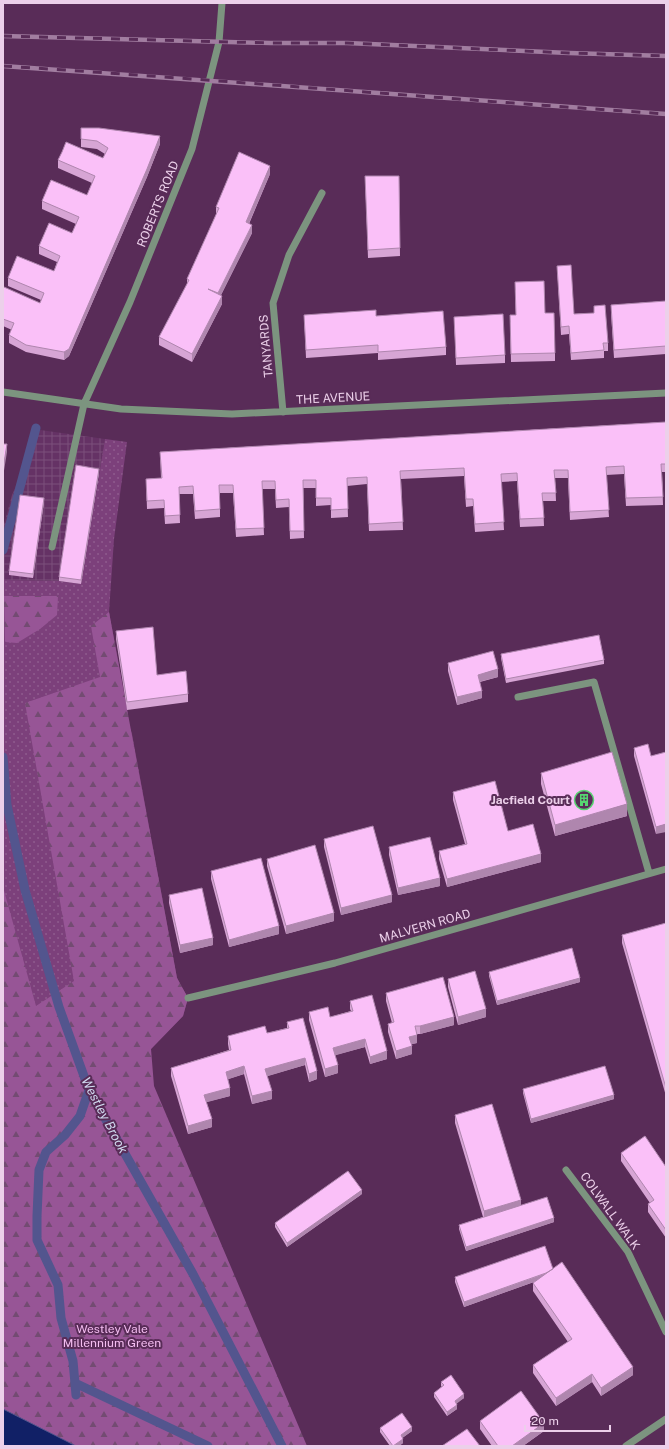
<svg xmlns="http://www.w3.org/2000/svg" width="669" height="1449" font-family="'Public Sans',sans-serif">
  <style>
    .industrial { fill: url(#industrial-grid) }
    .grass { fill: url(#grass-dots) }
    .forest { fill: url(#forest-firs) }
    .water { fill: #112066; stroke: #53558e }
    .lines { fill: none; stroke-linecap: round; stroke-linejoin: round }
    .stream { stroke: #53558e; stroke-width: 9 }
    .minor { stroke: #7c947f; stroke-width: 7 }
    .rail-casing { stroke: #a17da0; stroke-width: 4.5 }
    .rail { stroke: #592c58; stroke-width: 3; stroke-dasharray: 9; stroke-linecap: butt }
    .wall { fill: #d7a5d5 }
    .shaded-wall { fill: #af86ae }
    .building { fill: #fac0f8; stroke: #af86ae }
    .labels { text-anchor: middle; stroke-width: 4; stroke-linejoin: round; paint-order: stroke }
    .street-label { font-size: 12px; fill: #ecd0ea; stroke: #592c58 }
    .poi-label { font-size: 12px; font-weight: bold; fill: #ecd0ea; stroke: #592c58; text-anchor: end }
    .park-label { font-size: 12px; fill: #f5bef2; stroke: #592c58 }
    .water-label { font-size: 13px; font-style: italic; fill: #d1daef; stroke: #592c58 }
  </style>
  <defs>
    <pattern id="industrial-grid" width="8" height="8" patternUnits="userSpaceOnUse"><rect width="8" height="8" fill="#653265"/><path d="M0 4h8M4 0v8" fill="none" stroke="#7b4f7b"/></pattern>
    <pattern id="grass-dots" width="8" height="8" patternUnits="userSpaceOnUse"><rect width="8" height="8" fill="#7c407b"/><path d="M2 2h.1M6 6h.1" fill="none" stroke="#8f5b8e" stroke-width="1.8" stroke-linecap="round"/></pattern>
    <pattern id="forest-firs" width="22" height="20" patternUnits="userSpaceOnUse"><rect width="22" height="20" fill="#975596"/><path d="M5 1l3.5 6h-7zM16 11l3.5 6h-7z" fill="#734b72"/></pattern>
  </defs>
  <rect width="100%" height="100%" fill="#592c58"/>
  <path class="industrial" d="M40,430L105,439L81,584L59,581L3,580V528L12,495Z"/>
  <path class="grass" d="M105,439L127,442L114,539L109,612L127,710L124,711L132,734L177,978L188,998L183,1016L151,1049L76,1446L3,1409V580L59,581L81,584Z"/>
  <path class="forest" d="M4,596H58L57,615L40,629L17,643L5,642Z
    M109,612L177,978L188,998L183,1016L151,1049L154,1086L307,1446H76L3,1409V887L36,1006L74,981L25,703L100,677L91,626Z"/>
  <path class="water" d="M3,1409L76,1446H3Z"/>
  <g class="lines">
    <path class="stream" d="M3,550L36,428
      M3,757L7,805L25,890L59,1007L89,1090L193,1274L282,1446
      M75,1383L208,1446
      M76,1395L73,1361L61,1318L58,1285L37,1240V1216L39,1170L46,1152L65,1135L80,1116L89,1090"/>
    <path class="minor" d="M3,392L121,409L232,414L666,393
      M283,412L273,303L289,255L322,193
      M52,547L84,404L130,302L192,149L219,42L222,3
      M518,697L594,682L649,873
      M188,998L335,963L666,869
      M566,1170L628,1252L666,1332
      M626,1446L666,1419"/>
    <defs>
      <path id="rail" d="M3,36L270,43H347L569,53L666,56
        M3,66C224,80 445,99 666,114"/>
    </defs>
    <use href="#rail" class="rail-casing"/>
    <use href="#rail" class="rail"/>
  </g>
  <path class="wall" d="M81,128L160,144L147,177L69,356L64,360L26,352L9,343V335L12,330L3,326V290L40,303L41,300L8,286V278L54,271L57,262L39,254V246L72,233L76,224L42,209V201L87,195L92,183L58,168V160L103,158L105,154L97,149L81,147Z
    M270,174L249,224L252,233L221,295L222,304L192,362L159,345V337L187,286V279L216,215V207Z
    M365,176H399L400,256L368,258Z
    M557,266L574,314L594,313V306L608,343V351H604V358L571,360L569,334L561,335Z
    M515,290L545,313L555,353V361L511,362L510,323L516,315Z
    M666,301V354L614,358L611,313V305Z
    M304,315L376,316L446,347V355L378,360V353L306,358Z
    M454,317L505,355V363L456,365Z
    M666,422V472H662L663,505L626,506L624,474L606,475L609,517L570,520L568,478H555L556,501H543L544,526L520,527L517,481L501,482L504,530L475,532L473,506L466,507L464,476L401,479L403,530L369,531L367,484L347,486L348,517L331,518V505L316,506V488H303L304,538L290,539L289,507L276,508L275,489H262L264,535L236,537L233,493H220V517L195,519L193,494H179L180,523L165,524L164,508L147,509L146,479L161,478L160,452Z
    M99,473L81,584L59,581V577Z
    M44,502L33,578L9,575V571Z
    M116,631L157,675L188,694V702L127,710L116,639Z
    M501,654L604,660V664L506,683L501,658Z
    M448,663L498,677L480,682L482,698L457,705L448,671Z
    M634,748L651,756L666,752L656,834L634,756Z
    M541,773L627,816L555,836L541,784Z
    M453,792L508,831L541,862L447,887L439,859V851L465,844L453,800Z
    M324,839L392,902L341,915L324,847Z
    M389,847L440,886L398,895L389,855Z
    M267,859L334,921L286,934L267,866Z
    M211,871L279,934L229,947L211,879Z
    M169,895L213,945L180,953L169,903Z
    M666,923V1096L622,943V935Z
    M489,972L580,982L497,1005L489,976Z
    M448,979L486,1017L458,1025L448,987Z
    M386,993L454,1025L420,1034H417V1043L411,1044L412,1054L396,1059L388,1032V1024L392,1023L386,1001Z
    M350,1001L387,1059L370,1064L365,1047L335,1055L338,1073L325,1077L309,1020V1012L330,1017L351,1011L350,1009Z
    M287,1022L317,1079L309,1082L305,1065L267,1076L272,1099L252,1104L244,1074L228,1079L230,1096L206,1102L212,1127L188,1134L171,1076V1068L229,1050L228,1044V1036L267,1033L287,1028Z
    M523,1089L614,1099L531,1123L523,1093Z
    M455,1115L521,1205L554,1222L466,1251L459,1229V1225L483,1217L455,1123Z
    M621,1153L666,1167V1238L648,1212V1204L650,1203L621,1161Z
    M362,1194L287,1247L275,1227V1223Z
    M553,1269L633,1375L601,1396L592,1382L556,1406L533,1373V1365L568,1342L533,1291V1283L534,1282L464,1307L455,1282V1277Z
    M441,1382L464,1398L456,1403L457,1409L447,1416L434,1397V1393L442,1387L441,1386Z
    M480,1421L544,1431L523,1446H492L480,1429Z
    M380,1428L412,1431L402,1438L403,1443L399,1446H390L380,1432Z"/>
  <path class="shaded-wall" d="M160,136V144L147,177L69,356L64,360V352Z
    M270,166V174L246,230V222Z
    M252,225V233L218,301V293Z
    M222,296V304L192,362V354Z
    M7,444V452L3,477V469Z
    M99,469V473L81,584V580Z
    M44,498V502L33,578V574Z
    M498,669V677L478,682V675Z
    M482,691V698L457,705V697Z
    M627,804V816L555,836V825Z
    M666,824V832L656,834V827Z
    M541,854V862L447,887V879Z
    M440,878V886L398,895V888Z
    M392,895V902L341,915V908Z
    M334,913V921L286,934V926Z
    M279,926V934L229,947V940Z
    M213,938V945L180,953V945Z
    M580,978V982L497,1005V1001Z
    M486,1009V1017L458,1025V1017Z
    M454,1017V1025L420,1034V1026Z
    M417,1035V1043L409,1045V1037Z
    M365,1039V1047L333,1056V1048Z
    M412,1046V1054L396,1059V1051Z
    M387,1051V1059L370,1064V1057Z
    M305,1058V1065L265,1077V1069Z
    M338,1065V1073L325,1077V1069Z
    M244,1066V1074L226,1080V1072Z
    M317,1071V1079L309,1082V1074Z
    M230,1088V1096L204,1103V1095Z
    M272,1091V1099L252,1104V1096Z
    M614,1095V1099L531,1123V1119Z
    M212,1119V1127L188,1134V1126Z
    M362,1190V1194L287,1247V1243Z
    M521,1200V1208L484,1219V1211Z
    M554,1218V1222L466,1251V1247Z
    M553,1271V1275L464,1307V1302Z
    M633,1367V1375L601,1396V1388Z
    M592,1374V1382L556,1406V1398Z
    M464,1394V1398L455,1405V1401Z
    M457,1405V1409L447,1416V1412Z
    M544,1423V1431L523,1446H512Z
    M412,1427V1431L401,1439V1435Z
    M403,1439V1443L399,1446H393Z"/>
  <path class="building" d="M81,128H99L160,136L147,169L69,349L64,352L26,345L9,335L14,323L3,319V290L4,287L40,303L44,293L8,278L17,256L54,271L60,256L39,246L49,223L72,233L79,217L42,201L51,180L87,195L95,176L58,160L62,152L66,142L103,158L108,148L97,141L81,139Z
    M239,152L270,166L246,222L252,225L218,293L208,289L222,296L192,354L159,337L189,280L187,279L219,208L216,207Z
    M365,176H399L400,248L368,250Z
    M571,265L574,314L594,313V306L605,305L608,343H603L604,350L571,353L569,326L561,327L557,266Z
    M544,281L545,313H554L555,353L511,354L510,315H516L515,282Z
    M666,301V346L614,350L611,305Z
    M376,310V316L443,311L446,347L378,352V345L306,350L304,315Z
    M503,314L505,355L456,358L454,317Z
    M666,422V464H661L663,497L626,498L624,466L606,467L609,510L570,512L568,470H554L556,493H542L544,518L520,519L517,473L501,474L504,522L475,524L473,499H466L464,468L400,471L403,522L369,524L367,477L347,478L348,509L331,510V498H316V480H303L304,531H290L289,499L276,500L275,481H262L264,528L236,529L233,485H219L220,509L195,511L193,486L179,487L180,515L165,516L164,500L147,501L146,479L162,478L160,452Z
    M3,444H7L3,469Z
    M76,465L99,469L81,580L59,577Z
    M20,495L44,498L33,574L9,571Z
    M153,627L157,675L186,671L188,694L127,702L116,631Z
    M599,635L604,660L506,679L501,654Z
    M493,651L498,669L478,675L482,691L457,697L448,663Z
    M648,744L651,756L666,752V824L656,827L634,748Z
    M612,752L627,804L555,825L541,773Z
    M495,781L508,831L533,824L541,854L447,879L439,851L467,844L453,792Z
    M373,826L392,895L341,908L324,839Z
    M430,837L440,878L398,888L389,847Z
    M315,845L334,913L286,926L267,859Z
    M261,858L279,926L229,940L211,871Z
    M202,888L213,938L180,945L169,895Z
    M666,923V1088L622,935Z
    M572,948L580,978L497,1001L489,972Z
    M475,971L486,1009L458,1017L448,979Z
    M443,977L454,1017L420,1026H415L417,1035L409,1037L412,1046L396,1051L388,1024L394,1022L386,993Z
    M372,995L387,1051L370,1057L365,1039L333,1048L338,1065L325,1069L309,1012L328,1007L330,1017L353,1011L350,1001Z
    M303,1018L317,1071L309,1074L305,1058L265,1069L272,1091L252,1096L244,1066L226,1072L230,1088L204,1095L212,1119L188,1126L171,1068L231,1050L228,1036L265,1026L267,1033L272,1032L289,1028L287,1022Z
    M605,1066L614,1095L531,1119L523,1089Z
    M492,1104L521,1200L484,1211L455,1115Z
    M645,1136L666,1167V1230L648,1204L654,1200L621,1153Z
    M348,1171L362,1190L287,1243L275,1223Z
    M547,1197L554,1218L466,1247L459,1225Z
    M545,1246L553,1269L546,1273L464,1302L455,1277Z
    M562,1262L633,1367L601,1388L592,1374L556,1398L533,1365L572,1339L533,1283Z
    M451,1375L464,1394L455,1401L457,1405L447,1412L434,1393L444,1385L441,1382Z
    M521,1391L544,1423L512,1446H498L480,1421Z
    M402,1413L412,1427L401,1435L403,1439L393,1446L380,1428Z
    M467,1429L480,1446H442Z"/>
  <defs>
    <symbol id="building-ring" viewBox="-11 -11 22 22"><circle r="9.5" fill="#592c58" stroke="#56d671" stroke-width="1.5"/><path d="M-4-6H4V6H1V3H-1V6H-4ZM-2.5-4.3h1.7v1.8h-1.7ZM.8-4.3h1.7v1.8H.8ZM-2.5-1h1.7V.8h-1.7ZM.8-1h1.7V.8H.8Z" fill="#56d671"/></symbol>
  </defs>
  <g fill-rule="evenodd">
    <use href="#building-ring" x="573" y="789" width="22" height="22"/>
  </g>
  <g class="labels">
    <g class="street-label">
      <text transform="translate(158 204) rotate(-68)" y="4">ROBERTS ROAD</text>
      <text transform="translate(266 346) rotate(-95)" y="4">TANYARDS</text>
      <text transform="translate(333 398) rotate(-3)" y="4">THE AVENUE</text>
      <text transform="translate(425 926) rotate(-16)" y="4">MALVERN ROAD</text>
      <text transform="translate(610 1211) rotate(54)" y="4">COLWALL WALK</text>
    </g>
    <g class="poi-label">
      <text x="570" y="804">Jacfield Court</text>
    </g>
    <g class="park-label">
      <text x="112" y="1333">Westley Vale<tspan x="112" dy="14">Millennium Green</tspan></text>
    </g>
    <g class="water-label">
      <text transform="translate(105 1115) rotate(62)" y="5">Westley Brook</text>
    </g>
  </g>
  <rect width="669" height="1449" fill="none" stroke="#ecd0ea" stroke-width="8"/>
  <path d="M525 1425v6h85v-6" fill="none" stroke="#ecd0ea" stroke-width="2"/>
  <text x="531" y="1425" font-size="12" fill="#ecd0ea" stroke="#592c58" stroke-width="3" paint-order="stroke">20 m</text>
</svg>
